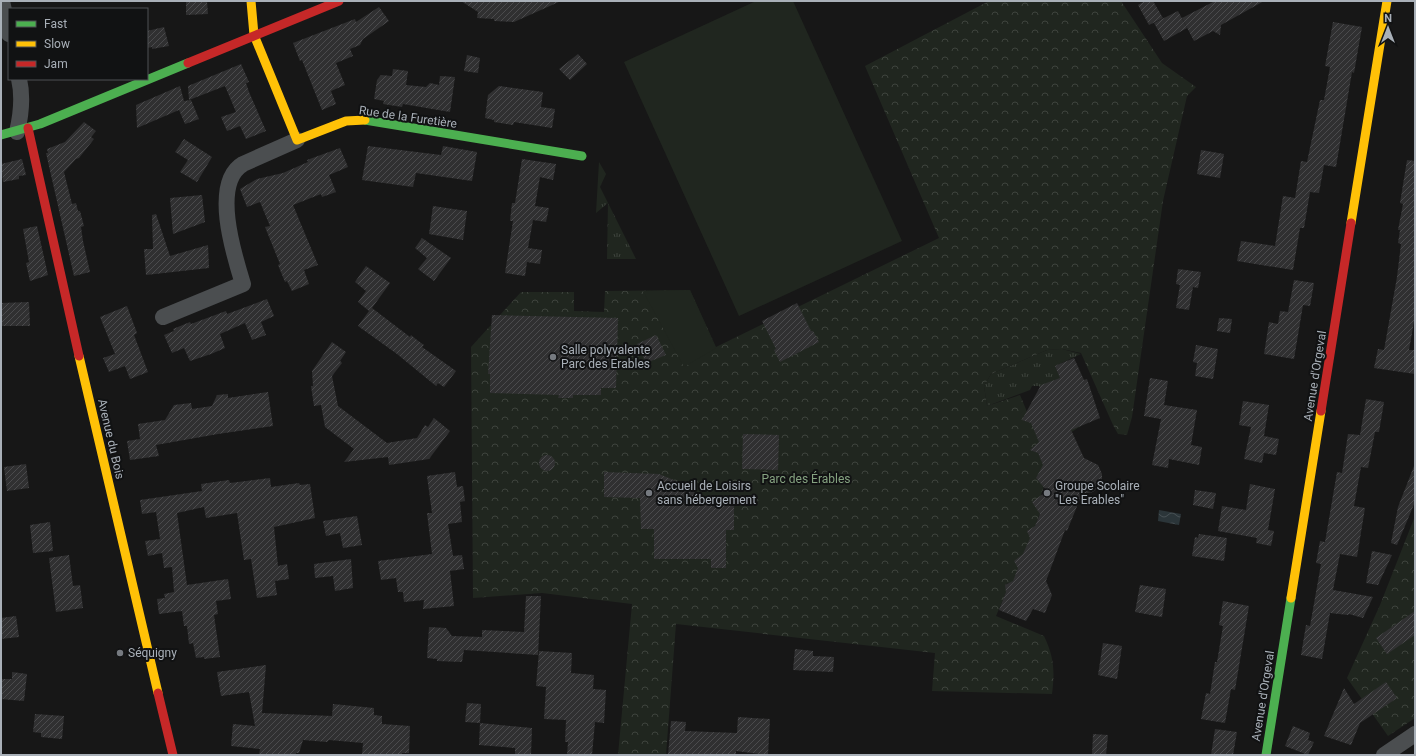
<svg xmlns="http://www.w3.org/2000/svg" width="1416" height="756" font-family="Roboto,sans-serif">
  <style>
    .grass { fill: url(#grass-tufts) }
    .forest { fill: url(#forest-crowns) }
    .garden { fill: #20261f }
    .water { fill: url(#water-waves) }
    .building { fill: url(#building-hatch) }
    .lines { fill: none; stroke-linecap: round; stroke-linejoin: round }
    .street { stroke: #4b4e50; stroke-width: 16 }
    .fast { stroke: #4caf50; stroke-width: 9 }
    .slow { stroke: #ffc107; stroke-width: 9 }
    .jam { stroke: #c62828; stroke-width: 9 }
    .poi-dot { fill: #767a80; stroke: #111213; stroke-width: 1.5 }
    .labels { text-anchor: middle; stroke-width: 4; stroke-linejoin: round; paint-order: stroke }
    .street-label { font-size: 12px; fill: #a9b0b8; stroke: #111213 }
    .poi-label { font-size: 12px; fill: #a9b0b8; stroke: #111213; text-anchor: start }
    .park-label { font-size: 12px; fill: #85a280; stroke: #111213 }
  </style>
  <defs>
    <pattern id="grass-tufts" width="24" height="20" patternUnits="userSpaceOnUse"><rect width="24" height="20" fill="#20261f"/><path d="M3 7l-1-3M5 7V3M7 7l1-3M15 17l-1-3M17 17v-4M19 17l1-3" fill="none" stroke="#3e433d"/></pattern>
    <pattern id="forest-crowns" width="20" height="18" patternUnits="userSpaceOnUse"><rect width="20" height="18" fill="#20261f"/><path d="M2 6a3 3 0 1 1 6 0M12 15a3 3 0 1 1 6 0" fill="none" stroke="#3e433d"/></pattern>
    <pattern id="water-waves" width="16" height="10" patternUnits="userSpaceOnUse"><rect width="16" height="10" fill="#2b3539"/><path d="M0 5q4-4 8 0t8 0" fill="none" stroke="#475054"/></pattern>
    <pattern id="building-hatch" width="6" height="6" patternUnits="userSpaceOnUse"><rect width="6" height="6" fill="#303031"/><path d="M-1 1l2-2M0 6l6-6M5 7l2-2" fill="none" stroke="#4b4b4d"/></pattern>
  </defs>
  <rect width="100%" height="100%" fill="#171717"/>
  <path class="grass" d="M599,162L606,174L600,187L636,259H607L608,203L596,213Z
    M1062,349L1081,354L1055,366L1081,426L1070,433L1039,386H1032L1030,390L987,406L984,386L991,374L1047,350Z"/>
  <path class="forest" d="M989,1H1121L1162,63L1196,87L1187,96L1163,201L1132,417L1127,435L1118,434L1113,425L1081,353L1062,349L1047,350L991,374L984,386L987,406L1020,395L1040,443L1033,448L1038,453L1046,471L1045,484L1039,500L1041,510L1034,529H1030L1028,531L1031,536L1012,584L1008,583L1005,585L1007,590L996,616L1044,636C1054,657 1055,671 1052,694L932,691L935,653L676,624L666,755H618L632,604L542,593L473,598L471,347L521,292H574V311L604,312L605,291L690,290L716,347L939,238L865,66Z
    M1415,516V718L1388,736L1347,678L1380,605Z"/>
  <path class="garden" d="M756,1H793L902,241L739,316L624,62Z
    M690,290L716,348L684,367L643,291Z"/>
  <path class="water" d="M1159,510L1181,514L1179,525L1158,521Z"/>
  <path class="building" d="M186,1H207L208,14L186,15Z
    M461,1H561L514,22L494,21V19L477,18L478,12Z
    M1145,1H1153L1163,18L1149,25L1138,5Z
    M1215,1H1264L1221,25L1220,35L1213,31L1194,41L1182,18Z
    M379,7L389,21L363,39L360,45L350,49L353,56L336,63L345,85L331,91L336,104L322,110L302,60L300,61L293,43L355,19L356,22Z
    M1178,11L1187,28L1164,41L1154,23Z
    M1333,22L1362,27L1354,73L1352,72L1336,167L1324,165L1319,193L1310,192L1304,228H1300L1293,270L1237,261L1241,241L1275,246L1283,196L1295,198L1301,161L1307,162L1320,100H1324L1330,67L1325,66Z
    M164,27L169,46L152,49V47L147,48V31Z
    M578,54L587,64L570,80L559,69Z
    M467,55L480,58L478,73L464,71Z
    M241,64L249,82L246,83L249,92L266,131L246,139L240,126L227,131L221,117L236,112L225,86L189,100L188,86Z
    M393,69L408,71L406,85L426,87L430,83L439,85L440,76L455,77L450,112L403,104L402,107L383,104L384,101L374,99L377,80L381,75L392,76Z
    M180,86L184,101L191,100L199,119L185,124L179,110L137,128L136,105Z
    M499,86L543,92L541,107L555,109L552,128L514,122L513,125L494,122V120L485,118L488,95Z
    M84,122L96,131L91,137L94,139L79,158L76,159L64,172L72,204L76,203L78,211H80L84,226L81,227L83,241L90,272L74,276L46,153H48L47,149L65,142Z
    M184,139L212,157L197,182L180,172L188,160L175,152Z
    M368,146L441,155L443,146L477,152L472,181L416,173L413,187L362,180Z
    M340,148L348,167L329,175L336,192L322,197L321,194L293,205L318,265L304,270L309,284L292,291L287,281L285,282L278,265L280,264L265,227L270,226L260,202L247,207L240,189L257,179L283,173L308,162L307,160Z
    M1201,150L1224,154L1220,178L1197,174Z
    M22,159L26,175L19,176V179L3,182L1,164Z
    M522,159L556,164L553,180L540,177L535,206L549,208L546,222L533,220L528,248L542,250L540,264L527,262L525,276L505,273L513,221H510L512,203H515Z
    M1407,160L1415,161V316L1409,350H1415V374L1374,368L1378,349L1384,350L1397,277L1401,244L1398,243L1400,230H1398L1403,204L1400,203Z
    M202,195L205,222L173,234L170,198Z
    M433,206L467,211L463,240L429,234Z
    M156,214L170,256L208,245L209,268L146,275L144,249H153L152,215Z
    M37,226L48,275L30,281L26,263L29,262L23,229Z
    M422,238L451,258L434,281L418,269L427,258L415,248Z
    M366,266L390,283L372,308L410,337L411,335L417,340L424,345L422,347L456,371L444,387L438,383L436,386L397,354L358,326L369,311L358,302L366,291L355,282Z
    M1178,269L1201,272L1198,288L1193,287L1189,310L1176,308L1180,285L1176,284Z
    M1294,280L1314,283L1310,306L1303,305L1294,359L1264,354L1269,322L1278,324L1280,311L1288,312Z
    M267,299L274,316L261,322L266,335L252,340L245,323L220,334L225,348L211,354L190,361L184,348L172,353L164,335L174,331L173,329L190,322L191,324L226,311L227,314Z
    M29,302L30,326H1V303Z
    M797,303L811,331H813L819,342L780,362L774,350L776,349L762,321Z
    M127,306L137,333L134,335L148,372L130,379L125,366L109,372L103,358L115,354L100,317Z
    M492,315L618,318L616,388H601V395H573V398H558L559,395L490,393V374H488Z
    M1219,318L1232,319L1230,333L1217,331Z
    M656,335L666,355L646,363L637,344Z
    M332,342L346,352L340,361L342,363L332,376L338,406L387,443L417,438L425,425L428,427L434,418L450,431L429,459L389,465L388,457L344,462L354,449L325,427L321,405L314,406L311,386H313L312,371Z
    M1196,345L1218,349L1213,379L1195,376L1197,363L1193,362Z
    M1074,358L1084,380L1087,379L1100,418L1071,430L1084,458L1098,465L1102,474V480L1100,486L1093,492L1082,494L1067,531L1065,530L1046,581L1052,595L1045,613L1033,609L1026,621L999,610L1006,592L1005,585L1013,581L1018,568L1014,561L1023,554L1030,538L1027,531L1035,526L1040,514L1032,502L1047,491L1036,478L1043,465L1038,453L1030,450L1039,442L1031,423L1022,420L1041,385L1060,378L1055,366Z
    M1150,378L1168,381L1164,405L1197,410L1191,445L1202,447L1199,465L1169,459L1168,468L1152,465L1161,419L1144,416Z
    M268,392L273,426L218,434L156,445L159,456L130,460L127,441L140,439L138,424L165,420L174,405L191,403L192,409L212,406L217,395L228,394V398Z
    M1366,399L1384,402L1379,432H1375L1368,468L1361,467L1354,506L1365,508L1357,557L1340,554L1333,590L1373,597L1363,618L1349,614L1348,615L1330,613L1322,659L1301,655L1306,625L1310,626L1321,564L1316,563L1320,541L1325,542L1337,472L1342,473L1348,434L1360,435Z
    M1243,401L1269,405L1264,436L1279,439L1276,455L1264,453L1262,463L1244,459L1251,427L1239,425Z
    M743,434L779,435L778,470L742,469Z
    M539 463a8 8 0 1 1 16 0a8 8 0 1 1-16 0Z
    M26,464L29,488L7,491L4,467Z
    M1414,466L1415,502L1397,545L1391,543L1398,507Z
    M455,472L457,487L463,486L465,501L460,502L462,522L448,524L453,556L462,555L464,569L450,571L454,606L423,609L424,600L404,602L403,592H398L396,578L381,580L378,561L432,554L427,513H432L427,476Z
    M604,472L659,474L696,489L690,504L734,500V530H726V568H711V559H654V529H641L640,498L604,497Z
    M270,478L271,487L299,483L300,485L310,484L315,518L274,527L278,566L287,564L289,579L275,581L277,595L257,598L251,559L244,560L237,513L206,518L204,507L177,513L187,585L228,579L231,599L216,601L218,614L214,615L220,657L204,659V657L196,658L193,643L189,644L187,626H184L182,611L159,614L157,599L165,598L164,594L174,592L172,567L164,568L162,553L148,556L145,541L160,539L156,512L142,514L140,500L202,491L201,484L229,480L230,483Z
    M1250,484L1275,489L1268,530L1274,531L1271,546L1256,543L1257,538L1218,531L1222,506L1246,510Z
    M1195,490L1216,493L1213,509L1193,505Z
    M357,516L362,545L343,548L340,533L326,536L323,521Z
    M50,522L53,551L33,553L30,525Z
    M1199,534L1227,538L1224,561L1192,556L1195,537L1198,538Z
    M1372,551L1392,555L1378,585L1366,583Z
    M69,555L73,586L80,585L83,608L56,612L49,558Z
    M351,559L353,588L335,591L333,576L315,578L314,564Z
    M1140,585L1166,589L1162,617L1135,612Z
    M526,596H541L538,655L464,650L462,662L437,661V659L427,658L429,627L446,628L452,636L482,637V630L524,632Z
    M1223,601L1249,606L1235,690L1231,689L1225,723L1201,719L1206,693L1210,694L1215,662H1217L1223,626L1219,625Z
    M1415,611V635L1387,654L1376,638Z
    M16,616L19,637L1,639V618Z
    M1103,643L1122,646L1117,679L1098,675Z
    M795,649L813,651V656L834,657L833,672L793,670Z
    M539,651L572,653L571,673L594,675L593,689L606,690L604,723L595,722L592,755H567L568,742H565L566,720L544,719L546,687L536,686Z
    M266,665L262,713L332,716L333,704L374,708V715L382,716V724L410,726L409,753H402V755H362L363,743L329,740L327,742L303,740L299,753H296V755H259L260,749L231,746L233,724L255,726L249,692L221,696L217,672Z
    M12,672L27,674L24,701L1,699V679H12Z
    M1386,682L1397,698L1360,723L1351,745L1324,736L1344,688L1354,704Z
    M467,703L481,704L480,723L465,722Z
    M35,714L64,716L62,739L41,737V733L33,732Z
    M738,717L770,719L768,755L736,751V755H668L671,721L686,722L685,731L737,733Z
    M480,723L532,728L531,755H515V748L479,745Z
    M1293,726L1310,733L1308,740L1314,742L1308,755L1285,746Z
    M1215,729L1237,732L1233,755H1211Z
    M1093,734L1108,735L1106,755H1092Z"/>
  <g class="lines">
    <path class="street" d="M2,1L9,34
      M17,132C21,115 23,96 19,79
      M163,317L243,284C234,255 211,183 243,164L297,140
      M1384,755L1415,734"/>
    <path class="fast" d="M365,120L582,156
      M1,135L40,124L188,63
      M1266,755L1291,598"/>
    <path class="slow" d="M251,1L254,35L297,140L346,121L365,120
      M1351,223L1387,1
      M79,356L158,693
      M1291,598L1321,411"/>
    <path class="jam" d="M188,63L339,1
      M28,128L79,356
      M1321,411L1351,223
      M158,693L173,755"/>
  </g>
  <g class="poi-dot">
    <circle cx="553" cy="357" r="4"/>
    <circle cx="649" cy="493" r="4"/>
    <circle cx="1047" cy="493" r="4"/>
    <circle cx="120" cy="653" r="4"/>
  </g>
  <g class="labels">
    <g class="street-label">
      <text transform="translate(408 117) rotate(8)" y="4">Rue de la Furetière</text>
      <text transform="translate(1315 376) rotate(-81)" y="4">Avenue d'Orgeval</text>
      <text transform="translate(111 439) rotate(77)" y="4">Avenue du Bois</text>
      <text transform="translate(1263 696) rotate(-81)" y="4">Avenue d'Orgeval</text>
    </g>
    <g class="poi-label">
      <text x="561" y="354">Salle polyvalente<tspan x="561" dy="14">Parc des Erables</tspan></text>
      <text x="657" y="490">Accueil de Loisirs<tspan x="657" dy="14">sans hébergement</tspan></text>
      <text x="1055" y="490">Groupe Scolaire<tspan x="1055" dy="14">"Les Erables"</tspan></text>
      <text x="128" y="657">Séquigny</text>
    </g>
    <g class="park-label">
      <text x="806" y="483">Parc des Érables</text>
    </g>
  </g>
  <rect width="1416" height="756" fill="none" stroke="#a9b0b8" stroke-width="4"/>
  <rect x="8" y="8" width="140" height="72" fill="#111213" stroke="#4e5155"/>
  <rect x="16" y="21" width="20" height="6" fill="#4caf50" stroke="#4e5155"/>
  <text x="44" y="28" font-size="12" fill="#a9b0b8">Fast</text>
  <rect x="16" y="41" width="20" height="6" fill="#ffc107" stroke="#4e5155"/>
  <text x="44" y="48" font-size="12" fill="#a9b0b8">Slow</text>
  <rect x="16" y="61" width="20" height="6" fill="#c62828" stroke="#4e5155"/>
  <text x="44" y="68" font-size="12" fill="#a9b0b8">Jam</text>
  <g transform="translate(1388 28)" stroke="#111213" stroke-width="3" paint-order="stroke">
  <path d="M0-3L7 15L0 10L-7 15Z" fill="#a9b0b8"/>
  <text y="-6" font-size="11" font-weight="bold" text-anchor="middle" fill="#a9b0b8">N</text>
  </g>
</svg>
